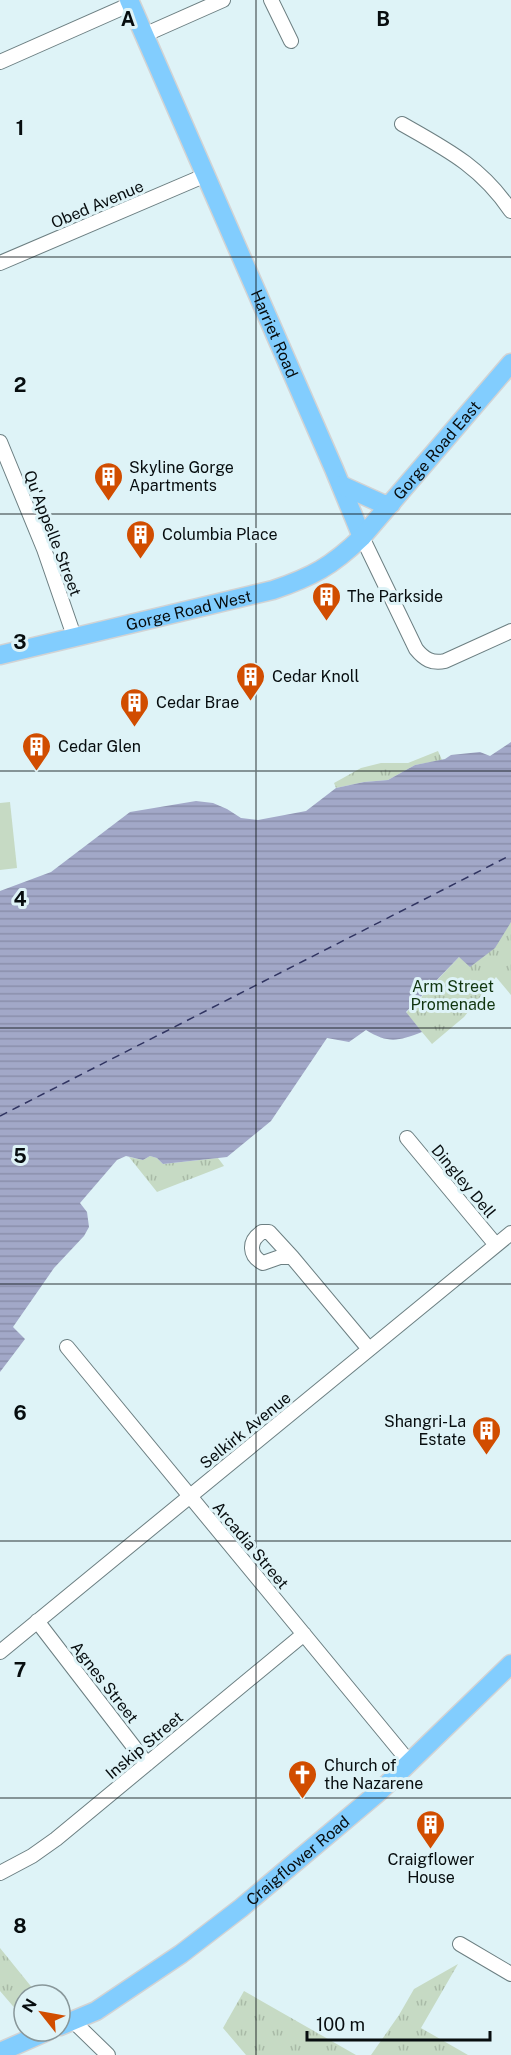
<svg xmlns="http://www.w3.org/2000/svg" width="511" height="2055" font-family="'Public Sans',sans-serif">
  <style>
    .grass { fill: url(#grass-tufts) }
    .garden { fill: #c6dac4 }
    .water { fill: url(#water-rules) }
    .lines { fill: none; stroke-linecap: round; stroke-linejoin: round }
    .ferry { stroke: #303461; stroke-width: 1.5; stroke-dasharray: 8 6; stroke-linecap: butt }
    .minor-casing { stroke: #6c7f82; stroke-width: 16 }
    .major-casing { stroke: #d2d3d4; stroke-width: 21 }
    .minor { stroke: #fff; stroke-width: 14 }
    .major { stroke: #82cdfe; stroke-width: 18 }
    .grid { fill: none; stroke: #070d0f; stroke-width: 1.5; stroke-opacity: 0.55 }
    .labels { text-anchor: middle; stroke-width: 6; stroke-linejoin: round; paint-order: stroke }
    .street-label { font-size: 16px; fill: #070d0f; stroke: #def3f7 }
    .poi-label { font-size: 16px; fill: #070d0f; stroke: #def3f7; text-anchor: start }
    .park-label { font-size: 16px; fill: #10350f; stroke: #def3f7 }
    .grid-label { font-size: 20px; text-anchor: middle; font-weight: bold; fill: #070d0f; stroke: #def3f7; stroke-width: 6; stroke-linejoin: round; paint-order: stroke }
  </style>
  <defs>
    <pattern id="grass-tufts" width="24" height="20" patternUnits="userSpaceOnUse" patternTransform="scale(1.5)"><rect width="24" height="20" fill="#c6dac4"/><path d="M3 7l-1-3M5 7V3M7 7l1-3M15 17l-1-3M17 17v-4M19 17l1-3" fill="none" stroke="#a9baa7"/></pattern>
    <pattern id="water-rules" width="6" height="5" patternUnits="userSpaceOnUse" patternTransform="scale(1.5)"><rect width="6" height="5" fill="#a2a8c8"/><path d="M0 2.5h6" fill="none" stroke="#8a8fab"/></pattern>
  </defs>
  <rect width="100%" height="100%" fill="#def3f7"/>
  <path class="grass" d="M438,751L442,760L415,765L388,780L364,782L336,788L334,783L361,768L381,763H408Z
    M511,922V995L496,977L464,1017L432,1044L406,1013L459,957Z
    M150,1156L157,1158L163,1164L218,1158L224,1166L157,1192L129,1157L143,1160Z
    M0,1948L38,1995H24V2019L0,1991Z
    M458,1964L421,2028L468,2055H371L399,2015L414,1989Z
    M244,1991L356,2055H246L223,2028Z"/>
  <path class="garden" d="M10,802L17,868L0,870V803Z"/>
  <path class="water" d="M511,742V922L495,948L470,967L459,957L406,1012L422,1032C398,1041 389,1044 366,1030L349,1042L327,1038L271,1121L227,1157L163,1164L157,1158L150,1156L143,1160L126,1156L117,1160L80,1203L87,1212L89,1227L84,1236L54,1268L13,1327L25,1339L0,1372V891L51,872L130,812L196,801L213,803L227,809L241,818L258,820L306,811L336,788L364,782L388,780L415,765L445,759L451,755L480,752L490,756Z"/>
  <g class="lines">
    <path class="ferry" d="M0,1116L511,855"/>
    <defs>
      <path id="minor" d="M271,0L291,41
        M144,35L223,0
        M0,62L131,4
        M402,124C448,150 481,167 511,211
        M0,263L206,175
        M0,442L44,549L74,636
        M362,537L416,649C424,659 432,664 445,661L511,631
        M407,1138L496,1245
        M262,1232H269L292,1257H280L263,1263C249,1256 248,1241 262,1232Z
        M292,1257L369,1349
        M67,1347L410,1763
        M37,1621L147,1764
        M0,1652L511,1233
        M0,1873L32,1856L56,1839L304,1634
        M460,1944L511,1974
        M73,2021L108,2055"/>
      <g id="major">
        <path id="s1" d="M129,0L334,469L362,537"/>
        <path d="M341,485L383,504H391"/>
        <path id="s2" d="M0,655L273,590C312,577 332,566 362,537L511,363"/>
        <path id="s3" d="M60,2026L96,2011L181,1954L241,1908L380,1791L511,1664"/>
        <path d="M0,2052L48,2031"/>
      </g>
    </defs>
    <use href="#minor" class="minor-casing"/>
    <use href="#major" class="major-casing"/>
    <use href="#minor" class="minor"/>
    <use href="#major" class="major"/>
  </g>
  <path class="grid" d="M256,0V2055M0,257H511M0,514H511M0,771H511M0,1028H511M0,1284H511M0,1541H511M0,1798H511"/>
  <defs>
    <symbol id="building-pin" viewBox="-11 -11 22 30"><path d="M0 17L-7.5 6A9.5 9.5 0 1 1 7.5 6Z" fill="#d14d00" stroke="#def3f7"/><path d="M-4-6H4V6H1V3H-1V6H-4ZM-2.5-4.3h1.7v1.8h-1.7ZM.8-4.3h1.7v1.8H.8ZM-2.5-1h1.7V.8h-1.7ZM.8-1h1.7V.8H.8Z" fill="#fff"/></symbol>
    <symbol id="church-pin" viewBox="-11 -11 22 30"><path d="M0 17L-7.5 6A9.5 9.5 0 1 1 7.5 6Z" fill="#d14d00" stroke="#def3f7"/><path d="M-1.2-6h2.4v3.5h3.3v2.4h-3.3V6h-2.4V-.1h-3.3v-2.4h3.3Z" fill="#fff"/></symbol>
  </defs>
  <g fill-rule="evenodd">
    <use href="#building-pin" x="92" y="460" width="33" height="45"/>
    <use href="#building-pin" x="124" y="518" width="33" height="45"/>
    <use href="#building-pin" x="310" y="580" width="33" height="45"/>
    <use href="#building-pin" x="234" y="660" width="33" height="45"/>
    <use href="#building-pin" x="118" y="686" width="33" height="45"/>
    <use href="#building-pin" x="20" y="730" width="33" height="45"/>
    <use href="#building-pin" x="470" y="1414" width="33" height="45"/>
    <use href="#church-pin" x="286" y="1758" width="33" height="45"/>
    <use href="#building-pin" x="414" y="1808" width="33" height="45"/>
  </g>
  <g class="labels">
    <g class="street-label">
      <text transform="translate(97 204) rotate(-23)" y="6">Obed Avenue</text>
      <text dy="6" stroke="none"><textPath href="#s1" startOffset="364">Harriet Road</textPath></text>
      <text dy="6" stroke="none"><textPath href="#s2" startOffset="500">Gorge Road East</textPath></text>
      <text transform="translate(53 533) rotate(69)" y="6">Qu'Appelle Street</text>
      <text dy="6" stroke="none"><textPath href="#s2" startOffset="194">Gorge Road West</textPath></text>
      <text transform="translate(464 1181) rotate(50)" y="6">Dingley Dell</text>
      <text transform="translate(245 1430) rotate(-39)" y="6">Selkirk Avenue</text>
      <text transform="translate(251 1545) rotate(50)" y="6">Arcadia Street</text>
      <text transform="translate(105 1682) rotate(52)" y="6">Agnes Street</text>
      <text transform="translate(144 1745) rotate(-40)" y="6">Inskip Street</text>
      <text dy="6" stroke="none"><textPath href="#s3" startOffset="291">Craigflower Road</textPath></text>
    </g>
    <g class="poi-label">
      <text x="129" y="473">Skyline Gorge<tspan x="129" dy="18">Apartments</tspan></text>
      <text x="162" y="540">Columbia Place</text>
      <text x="347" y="602">The Parkside</text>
      <text x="272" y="682">Cedar Knoll</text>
      <text x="156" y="708">Cedar Brae</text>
      <text x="58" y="752">Cedar Glen</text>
      <text x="466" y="1427" text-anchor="end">Shangri-La<tspan x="466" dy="18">Estate</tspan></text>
      <text x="324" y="1771">Church of<tspan x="324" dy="18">the Nazarene</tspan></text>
      <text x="431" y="1865" text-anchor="middle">Craigflower<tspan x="431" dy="18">House</tspan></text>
    </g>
    <g class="park-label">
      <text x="453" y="992">Arm Street<tspan x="453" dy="18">Promenade</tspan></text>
    </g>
  </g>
  <g class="grid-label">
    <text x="128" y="26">A</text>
    <text x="383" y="26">B</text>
    <text x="20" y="135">1</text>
    <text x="20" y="392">2</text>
    <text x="20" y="649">3</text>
    <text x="20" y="906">4</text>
    <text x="20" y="1163">5</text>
    <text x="20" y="1420">6</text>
    <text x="20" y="1677">7</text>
    <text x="20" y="1933">8</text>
  </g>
  <g transform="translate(42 2013) rotate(301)"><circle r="28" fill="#def3f7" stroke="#88979a" stroke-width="1.5"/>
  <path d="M0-4.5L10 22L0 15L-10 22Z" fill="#d14d00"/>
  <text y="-9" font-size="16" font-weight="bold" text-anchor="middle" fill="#070d0f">N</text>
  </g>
  <path d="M307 2031v9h183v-9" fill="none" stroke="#070d0f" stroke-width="3"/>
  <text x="316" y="2031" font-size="18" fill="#070d0f" stroke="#def3f7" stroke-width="4.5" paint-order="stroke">100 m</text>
</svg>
